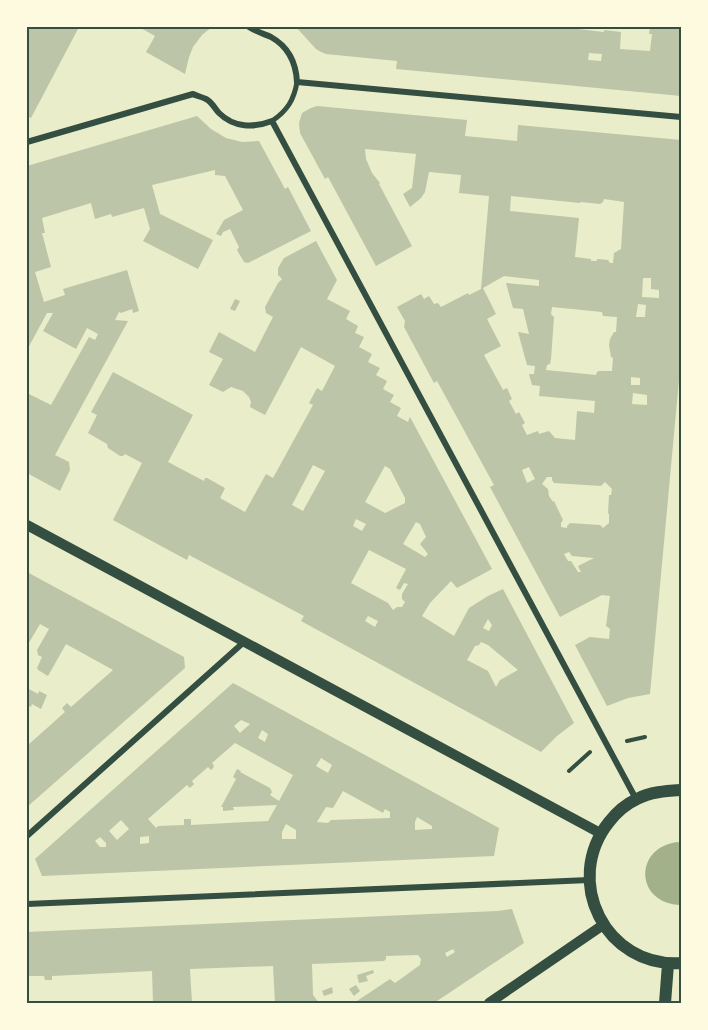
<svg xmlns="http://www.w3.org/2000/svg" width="708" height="1030" font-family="'Noto Sans',sans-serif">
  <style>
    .water { fill: #a3b18a }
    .building { fill: #bcc5a7; fill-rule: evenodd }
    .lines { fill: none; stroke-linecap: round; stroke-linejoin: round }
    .path { stroke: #344e41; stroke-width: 4 }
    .pedestrian { stroke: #344e41; stroke-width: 5 }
    .minor { stroke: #344e41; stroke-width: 6 }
    .tertiary { stroke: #344e41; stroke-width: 10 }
    .secondary { stroke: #344e41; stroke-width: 12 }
    .neatline { fill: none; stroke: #344e41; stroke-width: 2 }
  </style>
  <rect width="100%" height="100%" fill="#e9edc9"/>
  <path class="water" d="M677,842L681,843V905C635,904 633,848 677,842Z"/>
  <path class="building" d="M27,27H79L31,118L27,116Z
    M139,27H212L202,35L193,47L189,57L185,74L146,52L155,36Z
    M296,27H419L445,29L446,27H569V28L604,32V30L621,32L620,49L650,51L652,34H649L650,27H681V96L396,69L397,61L326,54L321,52L316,49ZM589,53L602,54L601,61L588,60Z
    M317,106L467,120L465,136L517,141L518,125L681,140V358L650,694L628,698L607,706L575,645L590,637L609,639L610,629L606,626L610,596L602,595L560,617L490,487L494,485L437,381L434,383L404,327L405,321L397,307L421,294L424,299L429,296L434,304L438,303L441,307L468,293L469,295L481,289L489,196L459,193L461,175L429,172L425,192L421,198L410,207L403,194L412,188L416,154L365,149L366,159L372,173L380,183L379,184L412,246L376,266L328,177L325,179L300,133L299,123L302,113L311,108ZM511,196L580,203L581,202L600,204L603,202L604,199L624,202L621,249L614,253L613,263H610L608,260L598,259L596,261H591V259L575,257L579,218L510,211ZM504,276L539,280V286L506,283L513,308L523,309L529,334L518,332L527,365L535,366L534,374H529L532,385L540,386L539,396L595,401L594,413L577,411L575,440L555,438L549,431L539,434L538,431L527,435L522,425L525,423L519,412L516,414L509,401L512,399L507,388L503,390L484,355L501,346L487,319L496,314L483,288ZM643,278H651V289L659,290V298L642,297ZM638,304L646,305L645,317H636ZM552,307L602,312L603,316L617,317L616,332H614L610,339L609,345L611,357L613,358L612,371H599L597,372L596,375L546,370L547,365L550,364L551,359L554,317L551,314ZM631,377L640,378V385H631ZM633,393L647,395V405L632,404ZM529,467L535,479L527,483L522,470ZM547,477H552V480L554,483L601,486L605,482L612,489L611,495H609L608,513L609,514V523L603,528L600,525L570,523L567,526V528L561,527V523L563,520L554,501L553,502L549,496L548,489L542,484ZM569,552L572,556L594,558L578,566L581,572H578L571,561H568L564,554Z
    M197,116L211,129L226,138L242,142L259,141L285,189L288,187L311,231L248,263L244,262L237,250L239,247L230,229L223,232L221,236L216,234L224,220L243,210L225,176L215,175V170L152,185L160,214L213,240L198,269L143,241L150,229L144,208L112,217L111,214L95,219L91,203L42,218L45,233H42L51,267L35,272L44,302L65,295L63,289L127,270L139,311L133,313L132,309L121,313L119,312L115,320L128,321L55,455L69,462L70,470L60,491L27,473V393L51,405L89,337L95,340L98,334L87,328L76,349L43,331L53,313H47L27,350V166Z
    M316,241L337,280L327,299L350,311L346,319L358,326L355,333L364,337L359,347L372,354L368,362L380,368L376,375L387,381L383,389L394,395L390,402L401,408L397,416L408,422L410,417L492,569L457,588L451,581L430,603L422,616L454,636L469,608L488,596L503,589L574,723L557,736L541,752L301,621L304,616L189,555L187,560L113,520L142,463L125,454L123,456H120L108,448L107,444L88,433L97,415L91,412L113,372L193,415L168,462L204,481L205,478H207L225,488L220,498L245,512L266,474L273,478L313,405L309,403L317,388L322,391L335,366L301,347L265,415L250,407L251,402L249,397L243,391L231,387L223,392L209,385L223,359L209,352L219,332L255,352L273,317L266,313L265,307L278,283L282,279L278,275V268L284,258ZM313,465L325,471L303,511L292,505ZM385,466L390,469L405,498V503L385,513L365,502ZM356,519L366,524L362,531L353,526ZM416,522L420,524L426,537L420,544L428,554L425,557L403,544ZM369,550L406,569L396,588L400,590L404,583L408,584L402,594V599L405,602L402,607H397L393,610L388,603L351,583ZM368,616L378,621L375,627L365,621ZM488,619L492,625L489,631L483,628ZM481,642L488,645L518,670L500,680L496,687L488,671L467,660L475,646L479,645Z
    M235,299L240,301L235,311L230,309Z
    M27,572L184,657L185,668L27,807V744L28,745L65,712L62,708L67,703L71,707L113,670L66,644L48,676L38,670L37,668L42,657L38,655L37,650L49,629L40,624L27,646Z
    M233,683L499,828L494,856L42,876L35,859ZM241,720L250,724L240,733L234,726ZM262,730L268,734L265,742L258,738ZM235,743L293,775L279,801L270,795L272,792L270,788L240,772L241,771L237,769L233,777L236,779L221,807H223V811L234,810L233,807L277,805L268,821L191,825V819H184V825L158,826L156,828L148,819L187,785L190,788L194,784L192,781L208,767L211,770L213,768L214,766L212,763ZM321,758L332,765L328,773L316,766ZM343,791L383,813L385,809L390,812V818L331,820L328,823L317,822L326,807L333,808ZM417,817L432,826V829L415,830V822ZM121,820L129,829L117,840L109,831ZM286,824L296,830V839H282V832ZM149,836V843L140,844V837ZM100,837L106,843V847H100L95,841Z
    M27,688L38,694L39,691L47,695L41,709L32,704L31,707L27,705Z
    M512,909L524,943L434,1003H354L390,979L395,983L420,965L421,959L418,955L386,956V959L384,961L312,964L313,995L319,1003H275L273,966L190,969L192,1003H153L152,971L52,976V980H45L44,976H27V932L497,911ZM453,949L455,952L447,957L445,953Z
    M373,970L374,973L366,976L368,981L359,983L357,975Z
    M356,985L360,991L354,996L349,989Z
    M332,987L333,993L324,996L322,991Z"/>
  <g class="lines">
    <path class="path" d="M627,741L645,737
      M569,771L590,752"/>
    <path class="pedestrian" d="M272,121C287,111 294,100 297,82"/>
    <path class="minor" d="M249,27C257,32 264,34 271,37C289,47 296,63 297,82L681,117
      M27,142L193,94C197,96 202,97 206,99C212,102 215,109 219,113C234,128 254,128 272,121L636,799
      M27,836L244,642
      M27,904L589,880"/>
    <path class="tertiary" d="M27,525L600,833
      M489,1003L603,925"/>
    <path class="secondary" d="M681,790C666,791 650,792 637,799C626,804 616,813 609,822C562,881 606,968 681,963
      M665,1003L668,964"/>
  </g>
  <rect width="708" height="1030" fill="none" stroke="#fefae0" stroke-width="57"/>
  <rect x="28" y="28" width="652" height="974" class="neatline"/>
</svg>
